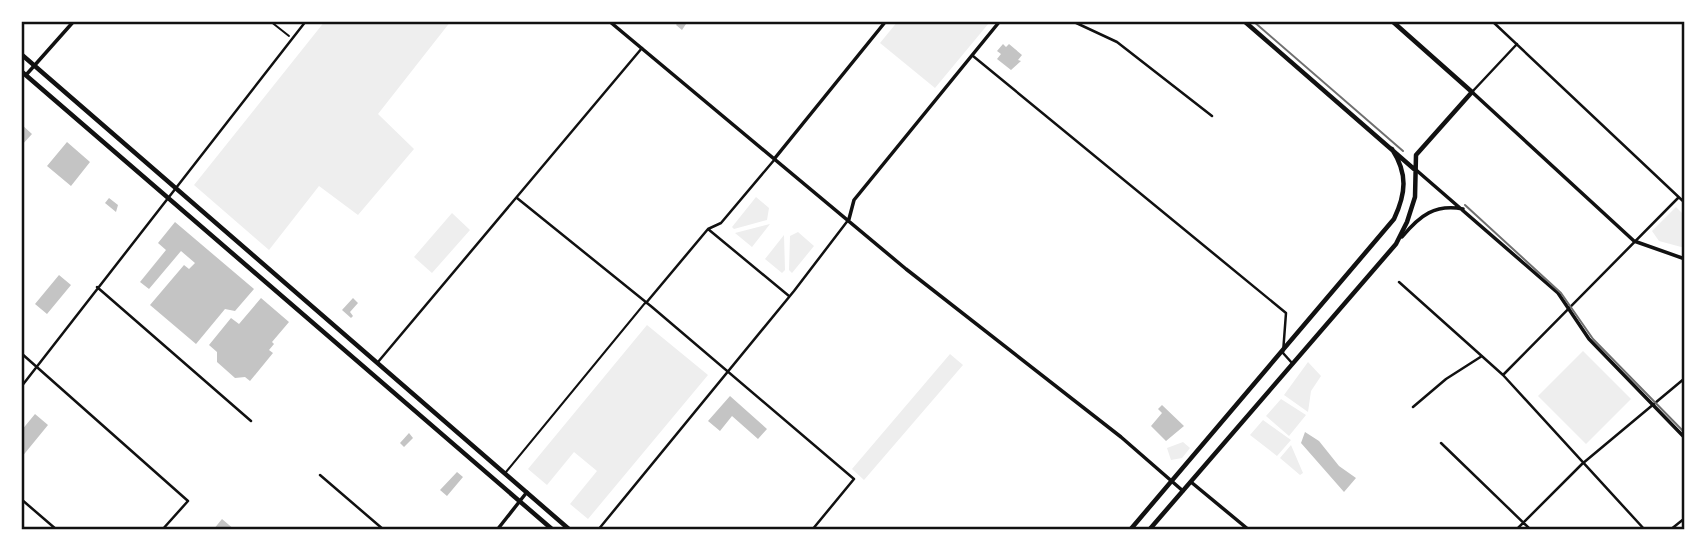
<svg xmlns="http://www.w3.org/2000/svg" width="1706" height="551" font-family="'Noto Sans',sans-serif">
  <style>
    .green { fill: #eee }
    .building { fill: #c4c4c4 }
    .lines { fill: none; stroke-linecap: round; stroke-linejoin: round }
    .path { stroke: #111; stroke-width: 2 }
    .service { stroke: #111; stroke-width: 2 }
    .minor { stroke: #111; stroke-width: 2.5 }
    .tertiary { stroke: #111; stroke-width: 3.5 }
    .secondary { stroke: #111; stroke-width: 4.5 }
    .primary { stroke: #111; stroke-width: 4.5 }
    .tram { stroke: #707070; stroke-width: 2 }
    .neatline { fill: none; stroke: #111; stroke-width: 2.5 }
  </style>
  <rect width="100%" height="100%" fill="#fff"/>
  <path class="green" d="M325,21H451L378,114L414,149L358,215L319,186L269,250L194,185Z
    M898,21H986L989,23L935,88L880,43Z
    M756,197L769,208L767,220L734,229L732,227Z
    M1676,207L1685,216V248L1659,241L1652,231Z
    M452,213L470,230L432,273L414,257Z
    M770,224L752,247L735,233Z
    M798,232L814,246L792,273L789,270L790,236Z
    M784,235L785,270L782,273L765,259Z
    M647,325L708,375L588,519L570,504L597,471L574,452L547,485L528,469Z
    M1583,351L1631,399L1586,444L1538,396Z
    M950,354L963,365L864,480L852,469Z
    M1308,362L1321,376L1311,391L1308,412L1284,395Z
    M1281,399L1306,415L1289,436L1266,416Z
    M1263,420L1291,440L1277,456L1250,435Z
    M1183,442L1190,448L1182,458L1171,460L1167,448Z
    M1291,445L1303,473L1300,475L1280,458Z"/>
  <path class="building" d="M679,21H688L682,30L676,25Z
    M1003,44L1006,47L1009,44L1022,55L1018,60L1021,61L1011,70L997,59L1001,54L997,51Z
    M21,124L32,134L21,146Z
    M67,142L90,162L71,186L47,166Z
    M109,198L118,205L116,212L105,203Z
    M175,222L254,289L235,311L225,309L196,344L150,305L184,265L189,269L195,263L181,251L149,289L140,282L166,250L158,243Z
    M59,275L71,285L47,314L35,304Z
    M261,298L289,322L272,342L274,344L269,350L273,353L250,381L245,377L235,378L217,362V352L209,345L231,318L239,324Z
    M353,298L358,303L350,312L353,316L351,318L342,310Z
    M730,396L767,429L758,439L732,416L720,431L708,421Z
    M1162,405L1184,426L1166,441L1151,426L1162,413L1158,409Z
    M35,414L48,425L21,458V431Z
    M1305,432L1319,441L1339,466L1356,478L1344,492L1301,443Z
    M409,433L413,438L404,447L400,443Z
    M457,472L463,477L447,496L440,490Z
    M222,519L235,530H213Z"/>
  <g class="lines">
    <path class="path" d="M270,21L289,36"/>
    <path class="service" d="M506,472L645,303"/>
    <path class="minor" d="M1072,21L1117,42L1212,116
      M1492,21L1685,203
      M973,56L1286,313L1283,353L1292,363
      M1472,92L1517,44
      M517,198L652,307L854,479L812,530
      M708,229L789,296
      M1399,282L1503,375L1645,530
      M97,287L251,421
      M646,303L708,229L721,223L775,159
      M21,353L188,501L162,530
      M378,362L642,48
      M1503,375L1678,198
      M21,387L306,21
      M1413,407L1446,379L1482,356
      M1441,443L1531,530
      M320,475L384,530
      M21,499L57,530
      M1402,529L1404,530
      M598,530L794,291L849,219
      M1516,530L1582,464L1685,378
      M1670,530L1685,518"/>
    <path class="tertiary" d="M609,21L906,269L1121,437L1183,491
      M26,75L74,21
      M1472,92L1634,241L1685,259
      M775,158L886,21
      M1415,169L1558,293L1589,339L1685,438
      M849,219L854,200L1000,21
      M1402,237C1420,215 1435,204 1463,209
      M1191,482L1249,530
      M497,530L527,492"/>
    <path class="secondary" d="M1244,21L1414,169
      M1130,530L1394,219C1406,193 1408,174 1392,149
      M1149,530L1396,244L1407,222L1415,197L1416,155L1472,92L1392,21"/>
    <path class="primary" d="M21,54L570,530
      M21,71L553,530"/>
    <path class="tram" d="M1253,21L1403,151
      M1465,205L1561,293L1593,339L1685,433"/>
  </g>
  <rect width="1706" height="551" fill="none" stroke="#ffffff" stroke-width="46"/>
  <rect x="23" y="23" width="1660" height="505" class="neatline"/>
</svg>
